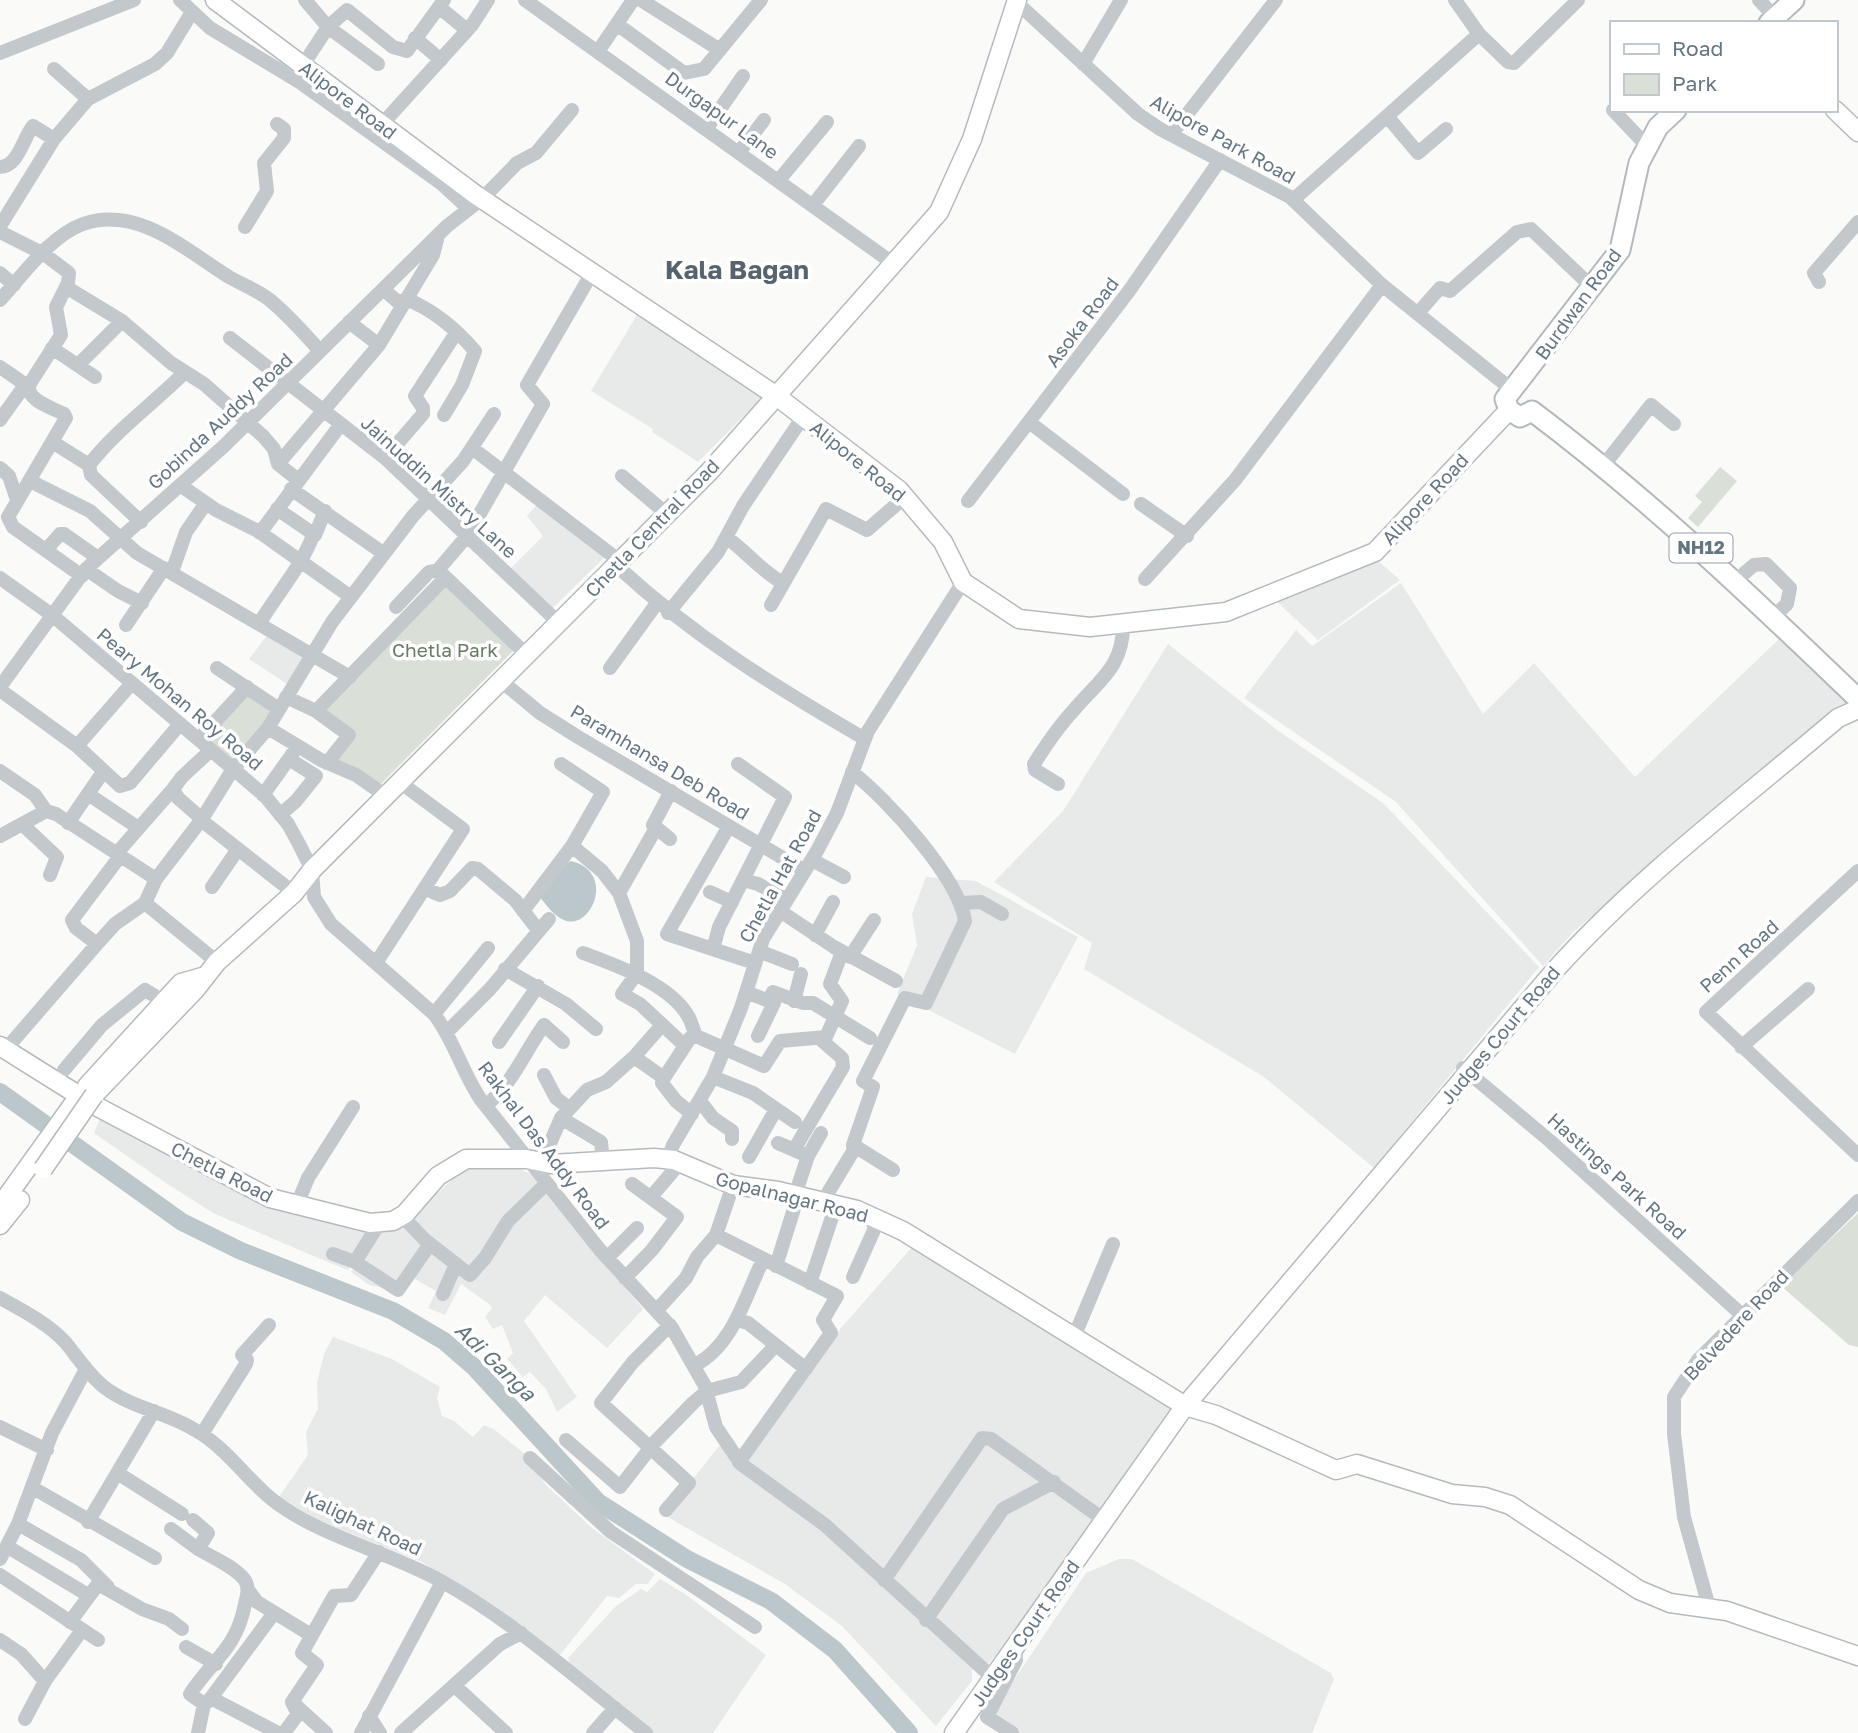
<svg xmlns="http://www.w3.org/2000/svg" width="1858" height="1733" font-family="'Golos Text',sans-serif">
  <style>
    .built { fill: #e8e9e9 }
    .green { fill: #dadfd7 }
    .water { fill: #bbc7cb }
    .lines { fill: none; stroke-linecap: round; stroke-linejoin: round }
    .river { stroke: #bbc7cb; stroke-width: 18 }
    .major-casing { stroke: #b5babe; stroke-width: 21 }
    .highway-casing { stroke: #b4b9bd; stroke-width: 23 }
    .minor { stroke: #c3c8cc; stroke-width: 14 }
    .major { stroke: #fff; stroke-width: 18 }
    .highway { stroke: #fff; stroke-width: 19 }
    .major-bridge-casing { stroke: #b5babe; stroke-width: 21; stroke-linecap: butt }
    .major-bridge { stroke: #fff; stroke-width: 18 }
    .labels { text-anchor: middle; stroke-width: 7; stroke-linejoin: round; paint-order: stroke }
    .shield { fill: #fff; stroke: #939fa8; stroke-width: 2 }
    .shield-label { font-size: 18px; font-weight: bold; fill: #657683 }
    .street-label { font-size: 19px; fill: #657683; stroke: #fff }
    .park-label { font-size: 19px; fill: #687a64; stroke: #fff }
    .water-label { font-size: 21px; font-style: italic; fill: #60757c; stroke: #fff }
    .district-label { font-size: 26px; font-weight: bold; fill: #57646e; stroke: #fff }
  </style>
  <rect width="100%" height="100%" fill="#fafaf8"/>
  <path class="built" d="M640,310L767,393L698,462L652,432L653,429L591,391Z
    M538,504L605,557L551,610L509,570L543,536L527,516Z
    M1375,558L1400,580L1318,640L1273,598Z
    M1401,583L1483,714L1534,663L1635,777L1779,639L1855,703L1574,931L1543,966L1396,802L1244,698L1296,630L1312,646Z
    M269,633L308,655L290,686L249,659Z
    M1168,644L1277,730L1383,803L1539,967L1374,1168L1264,1077L1084,969L1092,943L994,882L1063,811Z
    M926,877L976,881L1078,937L1015,1054L897,994L917,945L912,914Z
    M101,1116L175,1155L371,1229L348,1270L311,1255L213,1213L163,1181L94,1133Z
    M507,1163L531,1174L643,1309L607,1348L545,1295L524,1321L577,1397L557,1412L546,1389L530,1372L523,1377L507,1359L513,1353L502,1325L493,1329L485,1317L492,1308L489,1304L461,1284L445,1315L428,1308L436,1291L413,1278L403,1292L369,1285L351,1272L382,1227L424,1205L470,1164Z
    M913,1246L1174,1404L1003,1648L986,1666L748,1460L841,1328Z
    M333,1337L392,1359L440,1387L437,1398L442,1416L454,1421L473,1437L484,1425L495,1430L530,1458L545,1484L592,1528L655,1574L648,1584H636L619,1598L607,1596L560,1655L422,1562L322,1522L279,1497L308,1455L306,1432L318,1409L317,1383L324,1354Z
    M720,1445L824,1527L972,1668V1681L936,1726L842,1626L785,1584L664,1515Z
    M1119,1559H1132L1331,1673L1334,1679L1312,1733H1019L995,1718L993,1711L1086,1573Z
    M660,1579L685,1594L766,1655L713,1733H652L571,1667L568,1658L616,1606L641,1589L647,1592Z"/>
  <path class="green" d="M1720,467L1737,481L1698,527L1688,518L1702,502L1695,496Z
    M443,582L517,647L378,787L333,763L354,733L320,712Z
    M247,690L276,709L233,766L203,739Z
    M1858,1213V1347L1849,1345L1781,1286Z"/>
  <path class="water" d="M571,861C617,872 591,932 564,920C554,916 547,906 540,897L556,869Z"/>
  <g class="lines">
    <path class="river" d="M0,1092L182,1222L241,1251L393,1311L444,1341L474,1367L598,1502L687,1559L771,1601L835,1650L909,1733"/>
    <defs>
      <path id="major" d="M215,0L476,195L775,395L899,490L943,542L963,582L1019,619L1090,627L1226,612L1375,552L1509,410
        M1835,110L1858,132
        M0,1046L94,1105L270,1198L370,1223L393,1221L405,1214L438,1176L466,1159H527L551,1164L654,1158L674,1160L733,1185L778,1191L857,1210L903,1231L1185,1406L1216,1415L1336,1470L1357,1464L1452,1494L1485,1497L1510,1505L1639,1590L1670,1603L1727,1611L1858,1656
        M87,1086L181,983L202,977
        M94,1095L195,990L217,962L294,893L312,870L709,472L939,212L972,139L1017,0
        M0,1206L74,1103
        M0,1225L20,1200
        M954,1733L1185,1406L1556,969C1640,876 1743,799 1838,718L1858,709"/>
      <path id="highway" d="M1769,23L1794,0
        M1532,411C1649,499 1753,598 1858,699
        M1532,411L1520,417L1509,410L1505,399L1620,250L1639,163L1658,127L1676,110"/>
    </defs>
    <use href="#major" class="major-casing"/>
    <use href="#highway" class="highway-casing"/>
    <path class="minor" d="M180,0L210,28L301,83L442,184L467,207
      M305,0L328,27L378,64
      M525,0L894,264
      M641,0L720,50
      M1014,0L1138,114L1160,129L1290,197L1382,285L1511,389
      M1759,0L1775,17
      M439,7L467,30
      M618,25L684,73L704,69L761,0
      M1479,34L1508,62L1514,63L1578,0
      M415,38L441,60
      M599,50L633,0
      M0,53L134,0
      M305,62L328,27L347,10L393,47L407,51L444,0
      M1083,64L1121,0
      M54,69L88,99
      M1613,110L1647,146
      M1387,116L1418,153L1446,129
      M384,122L472,25L488,0
      M707,128L743,76
      M1171,135L1276,0
      M740,151L764,120
      M0,167C18,167 23,138 33,126L54,139
      M779,180L827,122
      M1293,200L1479,34L1455,0
      M813,205L859,146
      M0,226L54,139L88,99L155,64L167,53L192,12
      M245,227L267,191L264,163L284,138V129L277,124
      M0,232L44,254L69,273L68,283L56,307L61,335L29,385C27,401 51,407 64,414L66,418L8,517L13,527L82,576
      M0,273L14,285
      M1819,282L1814,273L1858,222
      M66,287L122,321L171,363L204,384L263,436L274,449L278,464L297,479
      M384,290L398,302L406,299C434,310 456,329 475,351L462,385L444,415
      M0,300C23,275 50,236 83,224C138,205 187,251 229,277C243,285 259,291 271,301C289,316 305,334 320,351
      M1418,313L1440,288L1450,291L1517,232L1531,229L1592,287
      M349,322L379,345
      M230,338L385,458L559,623
      M52,348L95,377
      M78,365L122,321
      M0,367L29,387
      M0,420L25,385
      M1029,422L1123,494
      M54,443L89,465
      M472,448L621,562
      M385,458L423,414V408L415,396L456,333
      M278,464L379,345L433,255L437,240
      M1604,465L1651,405L1674,424
      M0,468L9,476L17,500
      M622,476L667,514
      M30,481L90,511L137,553L350,677
      M180,485L216,510L258,531L351,597
      M291,489L383,553
      M968,501L1129,291L1220,160
      M1141,504L1187,536
      M277,509L315,535L325,511
      M141,522L91,475L89,465C117,429 153,404 185,372
      M260,533L341,424
      M726,537C747,552 760,570 783,583
      M46,550L60,534H64L98,558
      M617,566C694,637 774,686 865,739
      M86,569L118,591L142,603
      M438,570L467,536L543,404L527,385L592,273
      M172,572L186,532L206,503
      M0,578L52,615L265,796L288,824L299,844L312,870L314,897L331,924L434,1014C454,1040 462,1072 481,1100L600,1250L672,1328L705,1386L716,1427L741,1464L825,1525L993,1678
      M1145,579L1235,480L1382,285
      M1735,581L1754,565L1766,564L1790,588L1787,604L1773,617
      M771,605L826,509L867,530L905,497
      M396,607L429,572L438,570L526,654
      M668,613L718,552L743,506L803,417
      M259,624C278,592 301,568 314,533
      M126,625L164,568
      M217,668L279,709
      M610,668L657,603
      M500,680L540,713L578,737L805,871
      M0,687L86,569L224,446L447,226L483,198L517,163L536,153L572,110
      M0,690L77,746L120,786L130,783L180,724
      M286,697L316,711L349,735L327,763
      M316,711L444,579
      M268,728L321,760L356,775L386,796
      M199,739L247,687
      M77,746L132,683
      M561,764L603,792L572,846L602,871L619,893L637,941V973L622,994L640,1004L684,1045
      M0,771L35,795L46,811
      M852,772C887,799 959,878 965,921L926,1003L905,998L863,1081L873,1087L853,1145L893,1170
      M1058,784L1035,770L1034,764C1046,745 1058,727 1073,711C1099,680 1124,667 1123,623
      M88,794L137,827
      M263,795L293,753
      M280,815L296,801L316,776L289,759
      M202,819L178,798L173,789L182,777L211,750
      M201,820L294,893
      M68,823L103,772
      M23,825L57,857L50,875
      M729,826L667,934L755,963
      M0,836L46,811L56,814L156,879
      M670,839L653,825L671,791
      M117,853L173,789
      M812,860L844,877
      M1858,871L1706,1012L1858,1155
      M743,880L758,884L787,900
      M212,887L238,849
      M426,889L440,895L450,891L472,868L478,869L515,900L538,930
      M710,892L732,902
      M619,893L656,828
      M145,903L217,962
      M961,903L981,902L1002,914
      M523,911L572,846
      M780,911L834,947L896,981
      M815,935L833,902
      M97,944L76,928L72,920L121,855
      M713,949L719,927L785,797L738,764
      M759,951L792,964
      M583,953C615,965 670,984 688,1016C692,1022 693,1030 696,1036L764,1066L780,1041L826,1037L842,1001L830,984L842,952
      M850,957L874,920
      M376,963L463,829L401,783
      M505,969L566,1004L596,1029
      M746,992L774,1003L758,1036
      M769,1000L773,992L803,1003H813L870,1038
      M794,1001L801,974
      M434,1014L488,948
      M446,1033L490,989L549,919
      M499,1042L538,986
      M1741,1047L1808,989
      M6,1049L97,944L115,924L145,903L156,879L202,819L233,769L268,728L332,622L413,516L463,461L494,414
      M634,1057L664,1078L662,1083L676,1101L692,1114
      M1463,1068L1550,1141L1742,1315
      M64,1070L102,1025L145,990L163,1001
      M544,1075L556,1098L569,1108
      M713,1077L753,1093L795,1122
      M664,1078L690,1038
      M700,1101L713,1118L732,1131V1139
      M486,1106C516,1078 522,1056 544,1025L563,1042
      M561,1118L601,1142L603,1161
      M778,1143L801,1153
      M795,1148L843,1067L842,1058L819,1038
      M749,1157L775,1111
      M668,1159L673,1145L713,1077L741,1008L763,939L817,851L837,813L868,731L963,582
      M542,1162L561,1118L587,1090L606,1082L634,1057L662,1025
      M733,1185L716,1235L837,1296L823,1320L831,1333L739,1462
      M795,1195L808,1156L821,1133
      M651,1197L680,1163
      M823,1201L855,1148
      M296,1207L308,1178L353,1107
      M402,1216L425,1240L470,1275L485,1258L508,1221L547,1183
      M333,1254L355,1262L398,1290L430,1244
      M607,1258L637,1228
      M355,1262L380,1222
      M776,1266L798,1196
      M853,1277L874,1230L875,1218
      M625,1278L652,1250L677,1217L632,1184
      M810,1283L836,1205
      M443,1294L456,1264
      M0,1298C22,1310 49,1324 66,1343C78,1358 89,1375 104,1387C131,1408 166,1412 195,1430C227,1448 246,1479 274,1501C321,1537 389,1552 441,1581C516,1623 579,1681 646,1733
      M657,1310L686,1278L697,1257L716,1235
      M737,1320L748,1323L806,1369
      M1074,1337L1113,1244
      M695,1365C733,1346 745,1296 763,1260
      M0,1427L47,1450
      M202,1434L246,1364L247,1360L242,1355L269,1325
      M566,1440L620,1487L655,1442L693,1403L707,1391L741,1382L775,1346
      M530,1458L611,1532L755,1627
      M119,1474L182,1514
      M33,1488L155,1558
      M666,1510L689,1483L601,1403L633,1362L670,1325
      M193,1520L208,1533L198,1549C212,1557 233,1566 244,1579C250,1587 247,1595 245,1604C236,1650 213,1659 190,1694L204,1704L198,1733
      M88,1522L154,1411
      M18,1524L81,1560L108,1587
      M171,1529L198,1549
      M8,1547L88,1595
      M0,1559L18,1524L52,1433L86,1369
      M0,1575L98,1640
      M884,1580L982,1438L991,1439L1100,1517
      M249,1591L257,1602L311,1635
      M1709,1607L1684,1517L1674,1434V1397L1698,1360L1858,1201
      M926,1620L1003,1509L1054,1482
      M70,1622L98,1584L142,1609L169,1619L182,1629
      M0,1640L21,1654L45,1681
      M186,1647L216,1664
      M456,1687L506,1733
      M211,1698L274,1613
      M292,1702L317,1665L302,1653L334,1596L351,1595L379,1552
      M206,1703L211,1698L278,1733
      M369,1716L380,1733
      M25,1719L45,1681L82,1630
      M284,1733L298,1714L292,1702L326,1733
      M361,1733L442,1582
      M401,1733L500,1644L521,1633
      M593,1733L615,1708
      M1012,1733L987,1717L1016,1660L1015,1648"/>
    <use href="#major" class="major"/>
    <use href="#highway" class="highway"/>
    <defs>
      <path id="major-bridge" d="M43,1169L94,1095"/>
    </defs>
    <use href="#major-bridge" class="major-bridge-casing"/>
    <use href="#major-bridge" class="major-bridge"/>
  </g>
  <g class="labels">
    <rect class="shield" x="1669.5" y="533.5" width="63" height="29" rx="5"/>
    <g class="shield-label">
      <text x="1701" y="554">NH12</text>
    </g>
    <g class="street-label">
      <text transform="translate(348 100) rotate(37)" y="7">Alipore Road</text>
      <text transform="translate(722 115) rotate(36)" y="7">Durgapur Lane</text>
      <text transform="translate(1223 139) rotate(29)" y="7">Alipore Park Road</text>
      <text transform="translate(1578 304) rotate(-54)" y="7">Burdwan Road</text>
      <text transform="translate(1082 322) rotate(-53)" y="7">Asoka Road</text>
      <text transform="translate(220 421) rotate(-43)" y="7">Gobinda Auddy Road</text>
      <text transform="translate(858 461) rotate(39)" y="7">Alipore Road</text>
      <text transform="translate(439 487) rotate(42)" y="7">Jainuddin Mistry Lane</text>
      <text transform="translate(1425 499) rotate(-47)" y="7">Alipore Road</text>
      <text transform="translate(652 528) rotate(-46)" y="7">Chetla Central Road</text>
      <text transform="translate(180 699) rotate(40)" y="7">Peary Mohan Roy Road</text>
      <text transform="translate(660 762) rotate(31)" y="7">Paramhansa Deb Road</text>
      <text transform="translate(780 876) rotate(-61)" y="7">Chetla Hat Road</text>
      <text transform="translate(1739 956) rotate(-42)" y="7">Penn Road</text>
      <text transform="translate(1500 1035) rotate(-50)" y="7">Judges Court Road</text>
      <text transform="translate(544 1145) rotate(53)" y="7">Rakhal Das Addy Road</text>
      <text transform="translate(222 1172) rotate(27)" y="7">Chetla Road</text>
      <text transform="translate(1617 1176) rotate(42)" y="7">Hastings Park Road</text>
      <text transform="translate(792 1197) rotate(14)" y="7">Gopalnagar Road</text>
      <text transform="translate(1736 1325) rotate(-47)" y="7">Belvedere Road</text>
      <text transform="translate(363 1523) rotate(25)" y="7">Kalighat Road</text>
      <text transform="translate(1025 1633) rotate(-55)" y="7">Judges Court Road</text>
    </g>
    <g class="park-label">
      <text x="445" y="657">Chetla Park</text>
    </g>
    <g class="water-label">
      <text transform="translate(495 1362) rotate(44)" y="7">Adi Ganga</text>
    </g>
    <g class="district-label">
      <text x="737" y="279">Kala Bagan</text>
    </g>
  </g>
  <rect x="1610" y="21" width="228" height="91" fill="#ffffff" stroke="#c1c8cd" stroke-width="2"/>
  <rect x="1624" y="44" width="35" height="10" fill="#ffffff" stroke="#c1c8cd" stroke-width="2"/>
  <text x="1672" y="56" font-size="21" fill="#657683">Road</text>
  <rect x="1624" y="74" width="35" height="21" fill="#dadfd7" stroke="#c1c8cd" stroke-width="2"/>
  <text x="1672" y="91" font-size="21" fill="#657683">Park</text>
</svg>
